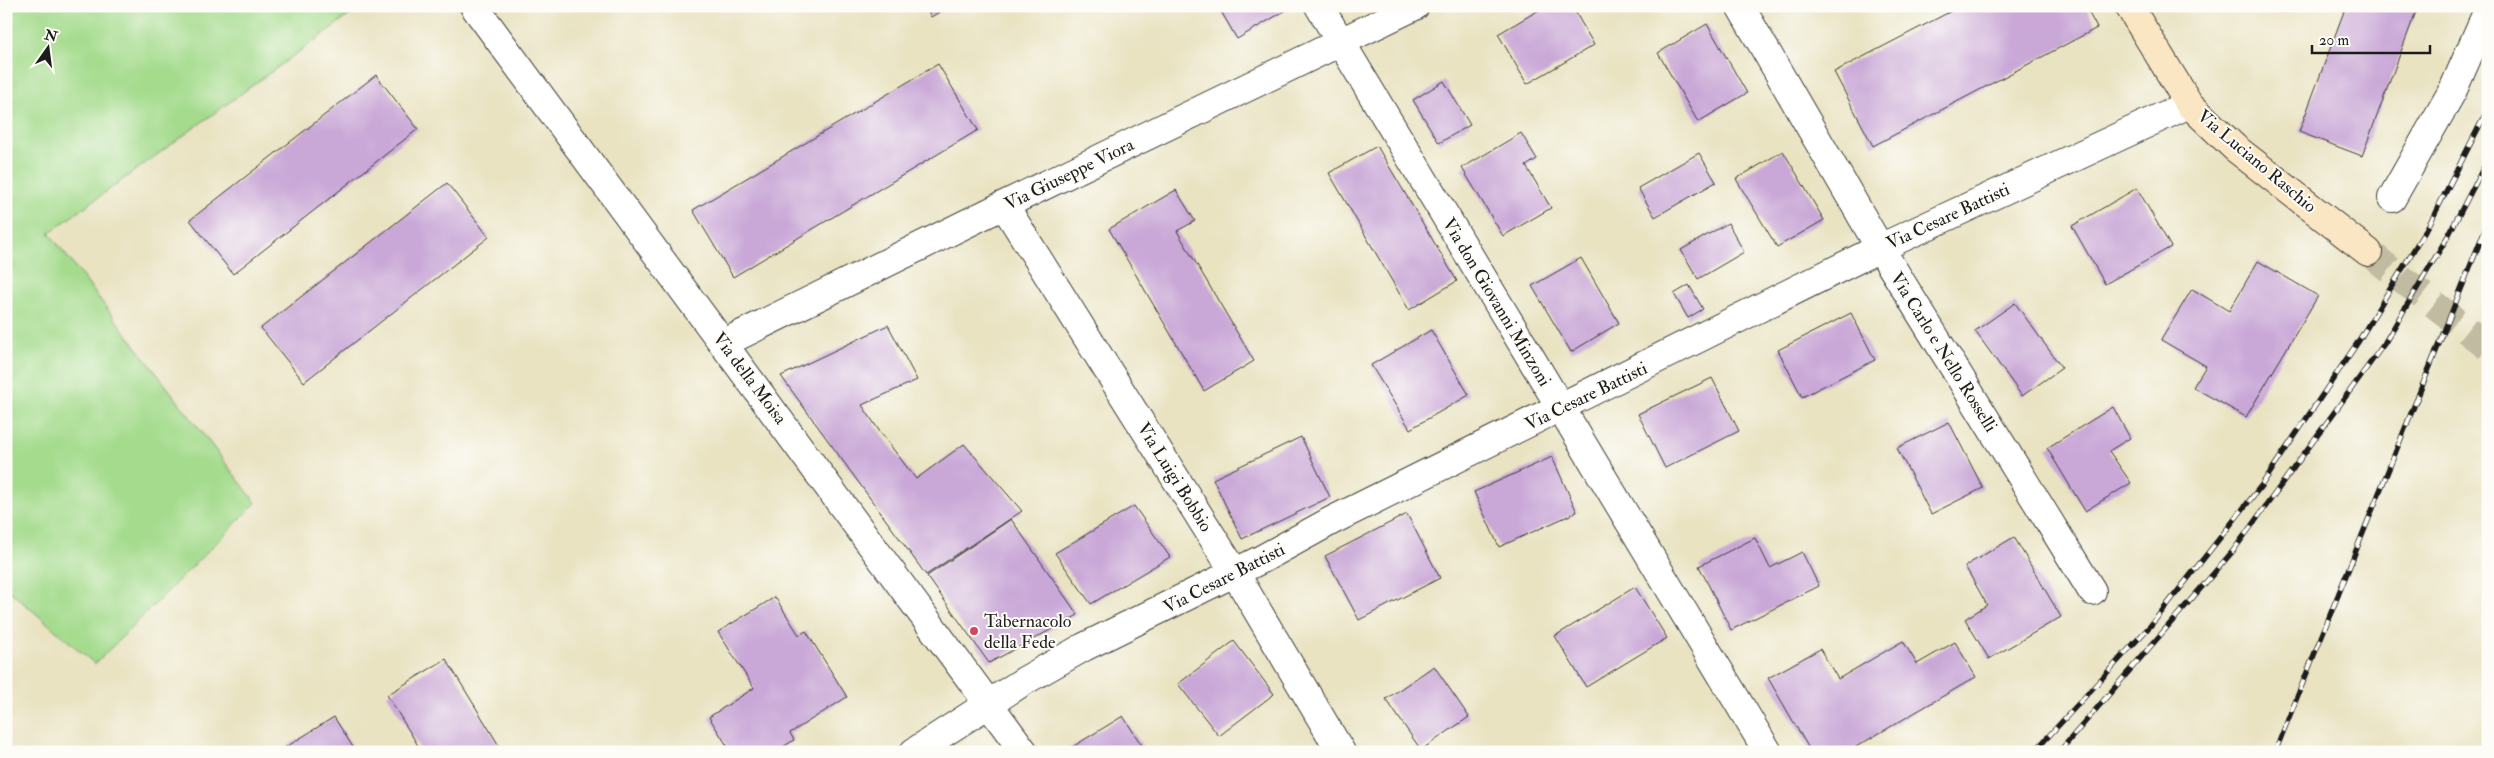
<svg xmlns="http://www.w3.org/2000/svg" width="2494" height="758" font-family="'IM FELL Double Pica',serif">
  <style>
    .green { fill: #a4db8d; stroke: #607c54 }
    .building { fill: #c9a7d7 }
    .lines { fill: none; stroke-linecap: round; stroke-linejoin: round }
    .secondary-tunnel { stroke: #c0bba1; stroke-width: 28; stroke-dasharray: 28 14; stroke-linecap: butt }
    .street-casing { stroke: #3b3a35; stroke-width: 30 }
    .secondary-casing { stroke: #3b3a35; stroke-width: 30 }
    .street { stroke: #fff; stroke-width: 28 }
    .secondary { stroke: #fbe6c4; stroke-width: 28 }
    .rail-casing { stroke: #1c1c1c; stroke-width: 5.5 }
    .rail { stroke: #fdfcf7; stroke-width: 4; stroke-dasharray: 11; stroke-linecap: butt }
    .poi-dot { fill: #d1495b; stroke: #fdfcf7; stroke-width: 2 }
    .labels { text-anchor: middle; stroke-width: 4; stroke-linejoin: round; paint-order: stroke }
    .street-label { font-size: 18px; fill: #1c1c1c; stroke: #fdfcf7 }
    .poi-label { font-size: 18px; fill: #1c1c1c; stroke: #fdfcf7; text-anchor: start }
  </style>
  <rect width="100%" height="100%" fill="#fdfcf7"/>
  <filter id="ink" filterUnits="userSpaceOnUse"><feTurbulence type="fractalNoise" baseFrequency=".02" numOctaves="2"/><feDisplacementMap in="SourceGraphic" scale="10" xChannelSelector="R" yChannelSelector="G"/><feConvolveMatrix kernelMatrix="1 2 1 2 8 2 1 2 1" color-interpolation-filters="sRGB"/></filter>
  <filter id="wash" filterUnits="userSpaceOnUse"><feTurbulence type="fractalNoise" baseFrequency=".0096" numOctaves="4" result="noise"/><feDisplacementMap in="SourceGraphic" scale="20" xChannelSelector="R" yChannelSelector="G"/><feGaussianBlur stdDeviation="1.12" result="paint"/><feColorMatrix in="noise" values="0 0 0 0 0 0 0 0 0 0 0 0 0 0 0 0 0 1.4 0 .05"/><feComposite in="paint" operator="in"/></filter>
  <g filter="url(#wash)">
    <rect width="100%" height="100%" fill="#e9e3c2"/>
    <path class="green" d="M6,6H362L49,233L256,503L95,664L6,588Z"/>
    <g id="blocks">
      <path class="building" d="M925,6H949L931,17Z
        M1218,6H1293L1237,39Z
        M1546,6H1572L1594,45L1527,84L1498,34Z
        M1961,6H2085L2097,28L1873,146L1834,72Z
        M2346,6H2418L2362,156L2299,132Z
        M1707,24L1747,93L1698,122L1658,53Z
        M938,64L978,130L733,277L693,210Z
        M376,75L418,129L233,274L190,220Z
        M1444,81L1470,125L1439,143L1413,100Z
        M1521,133L1537,159L1526,166L1551,208L1503,236L1462,168Z
        M1377,146L1457,281L1409,310L1329,173Z
        M1783,151L1824,220L1777,247L1736,179Z
        M1699,153L1716,182L1655,217L1638,188Z
        M447,183L489,237L304,382L261,328Z
        M2137,188L2171,247L2105,284L2072,226Z
        M1176,190L1195,221L1177,231L1254,361L1204,391L1109,229Z
        M1728,223L1744,252L1698,279L1681,250Z
        M1581,258L1619,323L1571,352L1532,286Z
        M2258,261L2318,296L2246,417L2193,387L2206,366L2161,340L2192,289L2229,311Z
        M1689,285L1703,309L1688,318L1674,294Z
        M2015,303L2062,368L2022,396L1975,331Z
        M1851,313L1875,360L1802,397L1778,350Z
        M888,325L917,380L862,405L880,432L916,479L964,444L1022,511L926,575L781,376Z
        M1431,330L1469,395L1410,429L1371,365Z
        M1712,378L1739,431L1665,468L1638,414Z
        M2113,407L2130,438L2109,451L2131,483L2085,511L2047,448Z
        M1949,422L1983,488L1931,514L1897,448Z
        M1301,437L1330,497L1242,539L1213,479Z
        M1552,457L1577,512L1499,547L1474,492Z
        M1134,506L1170,557L1091,604L1055,553Z
        M1407,514L1440,578L1359,620L1325,556Z
        M1011,519L1078,615L989,663L927,576Z
        M2014,537L2061,617L1989,659L1965,619L1987,605L1965,566Z
        M1755,538L1770,568L1802,552L1819,586L1731,630L1699,566Z
        M1635,587L1667,638L1586,687L1555,636Z
        M775,597L799,635L806,631L847,697L790,733L794,740L775,752H731L709,717L754,688L718,632Z
        M1234,641L1274,694L1219,736L1178,684Z
        M1903,641L1917,664L1955,642L1976,677L1847,752H1811L1768,678L1820,649L1838,679Z
        M446,659L503,752H422L387,695Z
        M1434,666L1469,717L1421,750L1386,699Z
        M1123,716L1146,752H1064Z
        M334,717L356,752H278Z"/>
    </g>
  </g>
  <g filter="url(#ink)">
    <use href="#blocks" fill-opacity="0" stroke="#3b3a35" stroke-width="1"/>
    <g class="lines">
      <path class="secondary-tunnel" d="M2368,252L2488,347"/>
      <defs>
        <path id="street" d="M474,6L1024,752
          M1319,6L1768,752
          M1740,6L1880,248L2092,591
          M2392,198L2453,90L2488,10
          M1004,205L1235,573L1341,752
          M724,343L1004,205L1415,6
          M914,752L1024,681L1084,647L1262,559L1331,521L1880,248L2189,104"/>
        <path id="secondary" d="M2129,6L2189,104L2235,148L2368,252"/>
      </defs>
      <use href="#street" class="street-casing"/>
      <use href="#secondary" class="secondary-casing"/>
      <use href="#street" class="street"/>
      <use href="#secondary" class="secondary"/>
      <defs>
        <path id="rail" d="M2034,752L2151,625L2261,486L2358,342L2430,223L2488,109
          M2059,752L2233,551L2384,344L2448,236L2488,159
          M2275,752L2488,222"/>
      </defs>
      <use href="#rail" class="rail-casing"/>
      <use href="#rail" class="rail"/>
    </g>
  </g>
  <circle class="poi-dot" cx="974" cy="631" r="5"/>
  <g class="labels">
    <g class="street-label">
      <text transform="translate(2257 161) rotate(40)" y="6">Via Luciano Raschio</text>
      <text transform="translate(1069 174) rotate(-26)" y="6">Via Giuseppe Viora</text>
      <text transform="translate(1948 216) rotate(-25)" y="6">Via Cesare Battisti</text>
      <text transform="translate(1497 302) rotate(59)" y="6">Via don Giovanni Minzoni</text>
      <text transform="translate(1944 352) rotate(58)" y="6">Via Carlo e Nello Rosselli</text>
      <text transform="translate(750 378) rotate(53)" y="6">Via della Moisa</text>
      <text transform="translate(1586 396) rotate(-26)" y="6">Via Cesare Battisti</text>
      <text transform="translate(1175 477) rotate(58)" y="6">Via Luigi Bobbio</text>
      <text transform="translate(1224 578) rotate(-27)" y="6">Via Cesare Battisti</text>
    </g>
    <g class="poi-label">
      <text x="984" y="627">Tabernacolo<tspan x="984" dy="21">della Fede</tspan></text>
    </g>
  </g>
  <rect width="2494" height="758" fill="none" stroke="#fdfcf7" stroke-width="25"/>
  <g transform="translate(48 48) rotate(14)" stroke="#fdfcf7" stroke-width="4" paint-order="stroke">
  <path d="M0-4L9 19L0 12L-9 19Z" fill="#1c1c1c"/>
  <text y="-8" font-size="14" font-weight="bold" text-anchor="middle" fill="#1c1c1c">N</text>
  </g>
  <path d="M2312 45v8h118v-8" fill="none" stroke="#1c1c1c" stroke-width="2.5"/>
  <text x="2319" y="45" font-size="15" fill="#1c1c1c" stroke="#fdfcf7" stroke-width="4" paint-order="stroke">20 m</text>
</svg>
